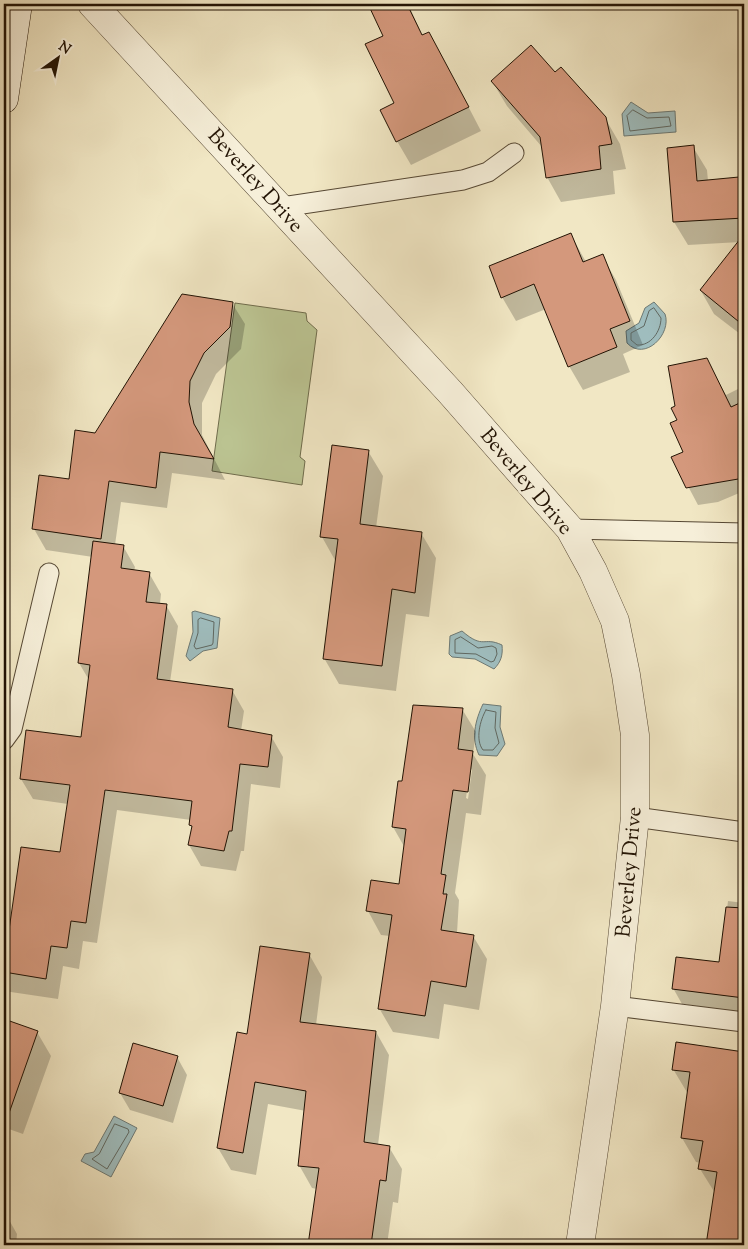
<svg xmlns="http://www.w3.org/2000/svg" width="748" height="1249" font-family="'Sorts Mill Goudy',serif">
  <style>
    .green { fill: #bcc593; stroke: #6f6c4c }
    .water { fill: #9fbdbe; stroke: #6d7974 }
    .shadow { fill: #0003; fill-rule: evenodd }
    .lines { fill: none; stroke-linecap: round; stroke-linejoin: round }
    .shore { stroke: #606861; stroke-width: 1 }
    .building { fill: #d4987c; stroke: #221304 }
    .lane-casing { stroke: #564834; stroke-width: 21 }
    .street-casing { stroke: #564834; stroke-width: 29 }
    .secondary-casing { stroke: #221304; stroke-width: 29 }
    .lane { stroke: #f6efd9; stroke-width: 19 }
    .street { stroke: #f6efd9; stroke-width: 28 }
    .secondary { stroke: #f6efd9; stroke-width: 28 }
    .labels { text-anchor: middle; stroke-width: 5; stroke-linejoin: round; paint-order: stroke }
    .street-label { font-size: 21px; fill: #221304; stroke: #f6efd9 }
  </style>
  <rect width="100%" height="100%" fill="#f1e7c4"/>
  <filter id="stains"><feTurbulence type="fractalNoise" baseFrequency=".004" numOctaves="4"/><feColorMatrix values="0 0 0 0 .2 0 0 0 0 .09 0 0 0 0 .02 0 0 0 .5 -.17"/></filter>
  <radialGradient id="worn" r=".72"><stop offset=".6" stop-color="#630" stop-opacity="0"/><stop offset="1" stop-color="#630" stop-opacity=".3"/></radialGradient>
  <path class="green" d="M235,303L306,313L307,321L317,330L300,457L305,461L302,485L212,471Z"/>
  <path class="water" d="M631,102L648,113L675,111L676,132L624,136L622,114Z
    M654,302L665,314C672,334 645,362 627,343L626,331L639,323L645,308Z
    M195,611L220,618L217,648L203,651L190,661L186,656L193,632L192,612Z
    M462,631C484,650 483,636 502,645C503,655 501,662 494,669L475,659L452,657L449,654L450,636Z
    M483,704L501,706L500,727L505,744L497,756L479,755C471,738 475,721 483,704Z
    M114,1116L137,1128L111,1177L81,1161L85,1154L94,1152Z"/>
  <path class="shadow" d="M369,4H408L423,36L429,34L443,58L481,131L411,165L397,141L395,103L385,36Z
    M555,74L605,118L620,144L626,169L613,171L615,194L561,202L547,177L542,147L507,106L492,81Z
    M693,147L707,170L708,181L744,178V337L714,314L701,291L740,242L688,245L674,222Z
    M571,235L586,262L602,256L616,280L643,345L623,354L630,372L583,390L569,366L546,309L516,321L502,297Z
    M232,303L245,324L241,349L216,374L202,403V435L225,480L172,473L167,508L121,502L115,545L123,546L135,567L134,571L149,573L161,594L160,604L166,605L178,626L170,682L232,690L244,711L241,731L271,736L283,757L280,788L251,784L244,851H241L236,871L201,866L189,845L193,829L191,820L117,810L97,943L83,941L79,969L63,966L58,999L4,991V930L10,931L61,854L68,804L33,799L21,779L82,739L89,680L79,663L93,557L46,550L34,529L70,480L96,434Z
    M716,377L726,395L744,386V491L718,502L698,505L673,458L684,452L678,421Z
    M368,451L383,476L376,528L421,533L436,558L429,617L406,614L396,691L339,684L324,658L336,562L322,537Z
    M462,709L476,732L473,754L486,775L481,815L466,813L455,893L459,900L457,933L473,936L487,959L479,1010L444,1004L439,1039L393,1032L379,1008L390,936L381,935L368,911L400,885L405,848L393,827L403,783ZM470,768L472,770L468,799L466,798Z
    M728,901L744,903V1013L682,1004L673,988L720,964Z
    M309,954L322,977L316,1025L376,1032L389,1055L378,1145L389,1147L402,1169L398,1203L393,1202L387,1245H309L317,1189L312,1188L299,1165L306,1111L268,1104L256,1175L231,1170L218,1148L248,1035Z
    M4,1020L37,1032L51,1056L23,1134L6,1128L4,1135Z
    M677,1043L744,1053V1245H707L715,1193L700,1169L701,1163L696,1162L682,1138L688,1094L673,1069Z
    M177,1057L187,1075L173,1123L130,1110L120,1093Z
    M4,1211L17,1234L16,1245H4Z
    M220,1243L233,1245H219Z"/>
  <g class="lines">
    <path class="shore" d="M633,110L647,118L669,117L671,126L630,131L627,116Z
      M654,308L661,318C661,331 651,346 637,345L631,340V333L644,326L649,311Z
      M201,618L214,622L213,643L212,645L196,649L194,646L198,633V620Z
      M461,637L478,648L492,646L496,648L497,654L494,661L491,662L476,654L455,653V640Z
      M486,710L496,712L495,728L499,743L493,750H483C475,740 480,720 486,710Z
      M115,1124L128,1129L129,1132L107,1169L92,1159L99,1154Z"/>
  </g>
  <path class="building" d="M368,4H407L422,35L429,32L469,107L396,142L380,110L394,103L365,44L383,36Z
    M531,45L555,72L561,67L606,117L612,144L599,146L601,169L546,178L540,137L491,81Z
    M694,145L697,181L739,177L740,184L744,183V218L673,222L667,148Z
    M571,233L583,262L603,254L630,321L610,329L617,347L568,367L534,284L501,298L489,266Z
    M744,234V326L700,290Z
    M182,294L233,302L230,327L204,353L190,381L189,402L194,424L214,459L160,452L156,488L109,481L101,539L32,529L39,475L69,479L75,430L95,433Z
    M707,358L731,407L744,401V478L686,488L671,457L683,452L670,423L677,420L671,408L675,406L668,366Z
    M332,445L369,450L360,524L422,532L415,593L392,589L382,666L323,659L338,539L320,537Z
    M93,541L124,545L121,568L150,572L146,602L167,604L157,679L233,689L228,727L272,735L268,767L240,764L232,831H229L224,851L188,845L192,826L189,825L192,801L105,790L86,923L71,921L67,948L51,946L46,979L4,972V929L9,930L21,847L60,852L70,785L20,779L26,730L81,737L90,665L78,663Z
    M413,705L463,708L458,749L473,751L468,792L453,790L441,874L446,875L443,894H447L441,930L474,935L466,987L431,981L425,1016L378,1009L392,915L366,911L371,880L399,884L406,829L392,827L398,781H402Z
    M726,907L744,908V998L672,989L676,957L719,962Z
    M260,946L310,953L300,1022L376,1031L364,1142L390,1146L386,1181L380,1180L371,1245H308L319,1168L298,1166L306,1091L255,1082L243,1153L217,1148L237,1032L247,1034Z
    M4,1019L38,1031L8,1116L4,1115Z
    M676,1042L744,1052V1245H706L717,1172L698,1169L703,1141L681,1138L690,1072L672,1070Z
    M133,1043L178,1056L163,1106L119,1093Z"/>
  <g class="lines">
    <defs>
      <path id="lane" d="M282,207L463,180L488,172L514,153
        M570,529L744,533
        M4,740L12,729L49,573
        M635,817L744,832
        M615,1006L744,1022"/>
      <path id="street" d="M92,4L450,392L570,529L593,571L615,621L626,675L635,735V817L615,1006L580,1245"/>
      <path id="secondary" d="M4,99L18,4"/>
    </defs>
    <use href="#lane" class="lane-casing"/>
    <use href="#street" class="street-casing"/>
    <use href="#secondary" class="secondary-casing"/>
    <use href="#lane" class="lane"/>
    <use href="#street" class="street"/>
    <use href="#secondary" class="secondary"/>
  </g>
  <g class="labels">
    <g class="street-label">
      <text transform="translate(256 180) rotate(48)" y="7">Beverley Drive</text>
      <text transform="translate(527 481) rotate(50)" y="7">Beverley Drive</text>
      <text transform="translate(628 872) rotate(-85)" y="7">Beverley Drive</text>
    </g>
  </g>
  <rect width="748" height="1249" fill="none" stroke="#f1e7c4" stroke-width="20"/>
  <rect x="5" y="5" width="738" height="1239" fill="none" stroke="#221304" stroke-width="2.5"/>
  <rect x="10" y="10" width="728" height="1229" fill="none" stroke="#221304"/>
  <g transform="translate(58 58) rotate(33)" stroke="#f6efd9" stroke-width="4" paint-order="stroke">
  <path d="M0-4L9 19L0 12L-9 19Z" fill="#221304"/>
  <text y="-8" font-size="14" font-weight="bold" text-anchor="middle" fill="#221304">N</text>
  </g>
  <rect width="100%" height="100%" filter="url(#stains)"/>
  <rect width="100%" height="100%" fill="url(#worn)"/>
</svg>
